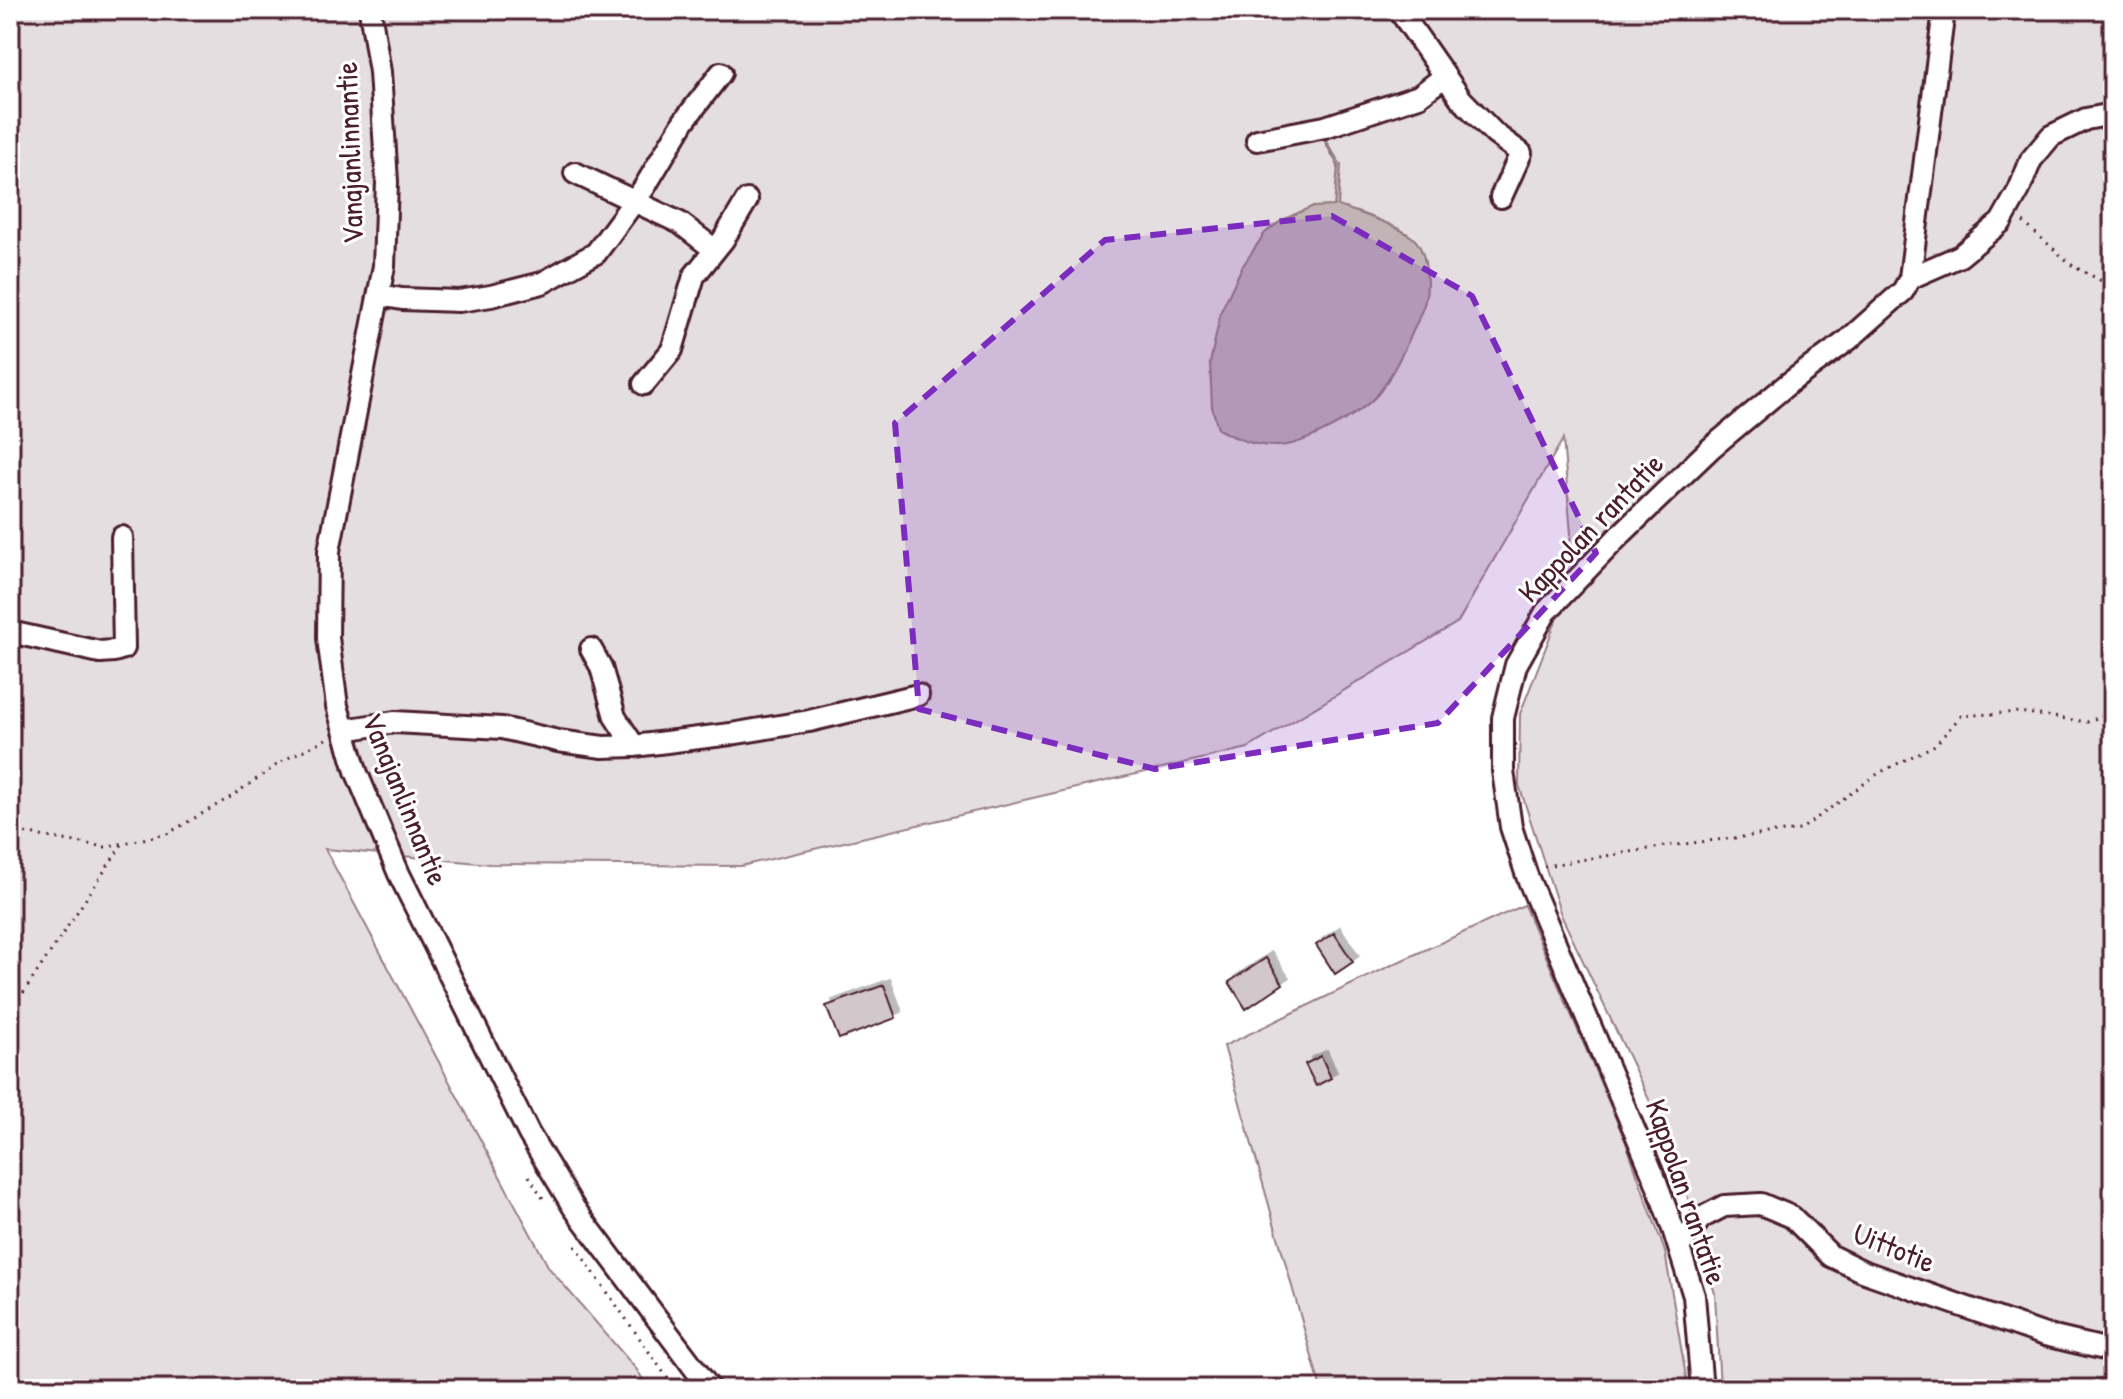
<svg xmlns="http://www.w3.org/2000/svg" width="2123" height="1399" font-family="'Patrick Hand',sans-serif">
  <style>
    .green { fill: #e5dee0; stroke: #987e86; stroke-width: 2 }
    .water { fill: #c1b3b6; stroke: #91787e; stroke-width: 2 }
    .building { fill: #d2c7cb; stroke: #4a1f2b; stroke-width: 2; filter: url(#shadow) }
    .lines { fill: none; stroke-linecap: round; stroke-linejoin: round }
    .minor-casing { stroke: #4a1f2b; stroke-width: 26 }
    .path { stroke: #4a1f2b; stroke-width: 3; stroke-dasharray: 2 6; stroke-linecap: butt }
    .minor { stroke: #fff; stroke-width: 20 }
    .marked { fill: #7b2cbf; fill-opacity: 0.2; stroke: #7b2cbf; stroke-width: 6; stroke-dasharray: 16 10; stroke-linejoin: round }
    .labels { text-anchor: middle; stroke-width: 6; stroke-linejoin: round; paint-order: stroke }
    .street-label { font-size: 30px; fill: #4a1f2b; stroke: #fff }
  </style>
  <defs>
    <filter id="shadow"><feDropShadow dx="6" dy="-6" stdDeviation="0" flood-color="#0004"/></filter>
  </defs>
  <rect width="100%" height="100%" fill="#fff"/>
  <filter id="ink" filterUnits="userSpaceOnUse"><feTurbulence type="fractalNoise" baseFrequency=".0125" numOctaves="2"/><feDisplacementMap in="SourceGraphic" scale="16" xChannelSelector="R" yChannelSelector="G"/><feConvolveMatrix kernelMatrix="1 2 1 2 8 2 1 2 1" color-interpolation-filters="sRGB"/></filter>
  <g filter="url(#ink)">
    <path class="green" d="M10,10H2113V1389H1720L1715,1294L1676,1156L1561,915L1519,785L1520,714L1556,621L1571,534L1563,439L1458,622L1248,748L741,866L490,864L325,849L549,1268L637,1370L649,1389H10Z
      M1524,905L1625,1140L1665,1252L1688,1389H1321L1224,1046L1396,963Z"/>
    <path class="water" d="M1325,133L1329,146L1341,165L1338,206C1357,212 1403,226 1416,241C1427,254 1429,285 1425,301C1419,322 1392,377 1378,394C1361,414 1302,447 1276,446C1254,446 1237,439 1218,429L1212,407L1210,363L1221,311L1242,267L1265,233L1282,220L1311,207L1334,206L1338,166L1323,138V134Z"/>
    <path class="building" d="M1334,933L1353,962L1335,974L1316,945Z
      M1266,958L1283,984L1246,1009L1229,982Z
      M884,985L896,1018L839,1039L826,1006Z
      M1321,1056L1331,1078L1316,1086L1305,1064Z"/>
    <g class="lines">
      <defs>
        <path id="minor" d="M370,10L380,72L387,182L384,266L329,551L328,638L337,706L356,771L399,874L529,1134L574,1208L710,1389
          M1399,10L1461,99L1495,134L1521,153L1501,197
          M1257,140L1325,127L1419,96L1445,76
          M575,173L680,223L715,250
          M1910,278L1960,256L2001,222L2019,190L2031,160L2051,136L2086,119L2113,114
          M379,295L402,299L459,301L491,296L542,283L596,253L644,188L684,121L721,73
          M644,384L672,350L694,276L723,240L747,200
          M10,632L100,652L114,651L124,648L122,537
          M344,730L395,722L502,728L558,741L603,747L634,746L615,717L601,667L591,649
          M634,746L731,734L809,721L918,695
          M1679,1247L1701,1218L1724,1206L1761,1204L1792,1217L1831,1256L1862,1271L2045,1335L2113,1351
          M1702,1389L1694,1296L1673,1229L1655,1179L1527,876L1511,827L1503,771V718L1516,665L1546,612L1618,537L1711,448L1789,383L1848,340L1903,291L1910,278L1944,10"/>
      </defs>
      <use href="#minor" class="minor-casing"/>
      <path class="path" d="M2023,222L2073,266L2113,287
        M10,828L29,834L105,847L167,834L229,798L284,760L326,739
        M1544,866L1667,846L1800,830L1879,773L1935,745L1961,716L2019,712L2087,722L2113,711
        M10,1013L123,843
        M529,1176L544,1200
        M575,1246L675,1389"/>
      <use href="#minor" class="minor"/>
    </g>
  </g>
  <path class="marked" d="M1332,216L1472,296L1596,553L1438,723L1155,769L919,709L895,423L1105,240Z"/>
  <g class="labels">
    <g class="street-label">
      <text transform="translate(350 153) rotate(-92)" y="10">Vanajanlinnantie</text>
      <text transform="translate(1591 528) rotate(-46)" y="10">Kappolan rantatie</text>
      <text transform="translate(405 799) rotate(68)" y="10">Vanajanlinnantie</text>
      <text transform="translate(1686 1192) rotate(71)" y="10">Kappolan rantatie</text>
      <text transform="translate(1894 1248) rotate(22)" y="10">Uittotie</text>
    </g>
  </g>
  <rect width="2123" height="1399" fill="none" stroke="#fff" stroke-width="40"/>
  <rect x="20" y="20" width="2083" height="1359" fill="none" stroke="#4a1f2b" stroke-width="3" filter="url(#ink)"/>
</svg>
